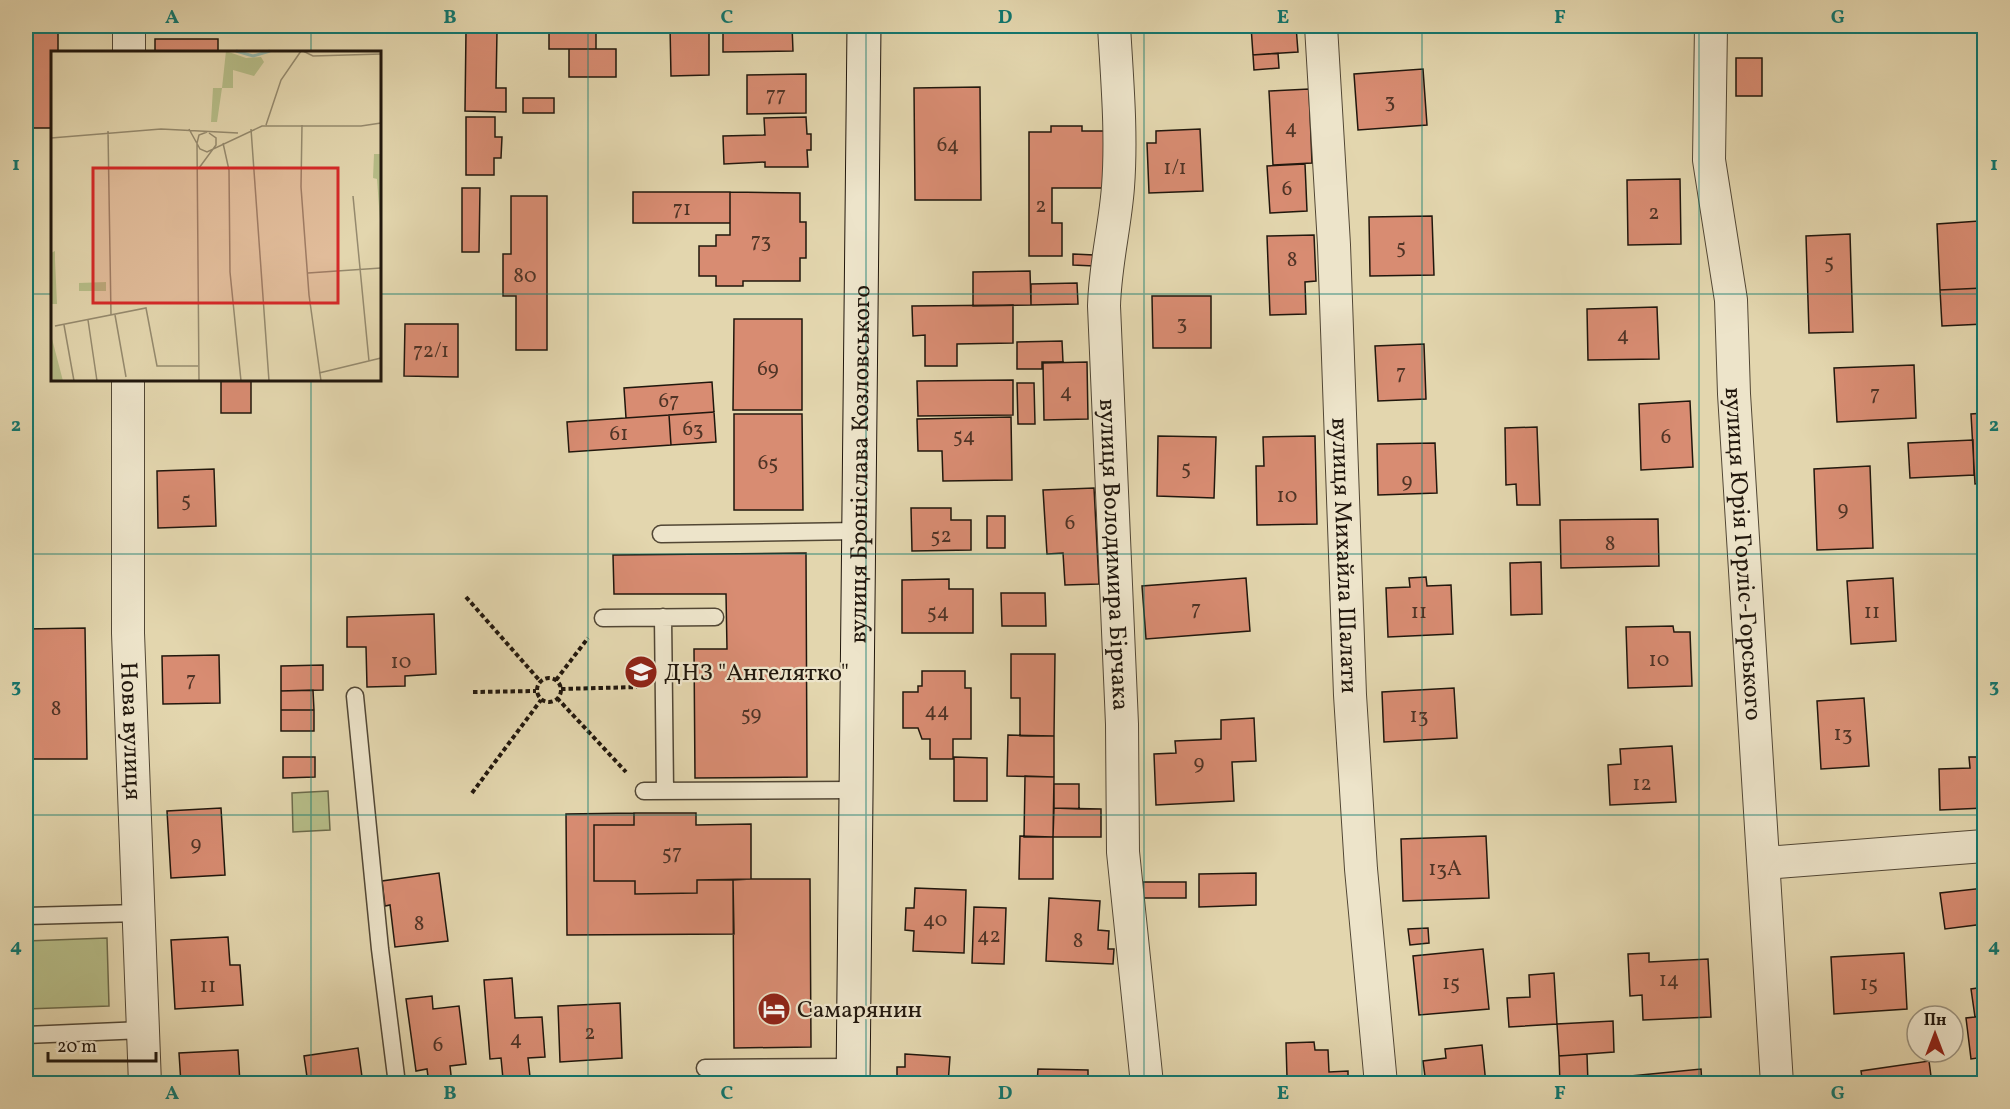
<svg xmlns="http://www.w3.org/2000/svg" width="2010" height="1109" font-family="Vollkorn,serif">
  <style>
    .green { fill: #b6bd88; stroke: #6c6a4a; stroke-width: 1.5 }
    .building { fill: #d88c72; stroke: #21170d; stroke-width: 1.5 }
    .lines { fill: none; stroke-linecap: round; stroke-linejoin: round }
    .lane-casing { stroke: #524735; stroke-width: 19 }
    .street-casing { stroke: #524735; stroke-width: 34 }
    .secondary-casing { stroke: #21170d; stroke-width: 35 }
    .path { stroke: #21170d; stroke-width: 4; stroke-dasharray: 4.5 3; stroke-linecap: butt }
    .lane { stroke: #ede4ca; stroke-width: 16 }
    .street { stroke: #ede4ca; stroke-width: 32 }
    .secondary { stroke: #ede4ca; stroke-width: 33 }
    .grid { fill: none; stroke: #0f766e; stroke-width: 1.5; stroke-opacity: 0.55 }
    .labels { text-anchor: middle; stroke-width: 4.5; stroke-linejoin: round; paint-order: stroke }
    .number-label { font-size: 21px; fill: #4f3426 }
    .street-label { font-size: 24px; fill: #21170d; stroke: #ede4ca }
    .poi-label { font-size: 24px; fill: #21170d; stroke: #ede4ca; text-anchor: start }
    .inset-river { fill: none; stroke: #96b9af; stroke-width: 3 }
    .inset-road { fill: none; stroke: #958a6e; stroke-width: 1.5 }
    .view { fill: #d62828; fill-opacity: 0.15; stroke: #d62828; stroke-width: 3 }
    .inset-edge { fill: none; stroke: #21170d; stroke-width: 3 }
    .neatline { fill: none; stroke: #0f766e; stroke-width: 2 }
    .grid-label { font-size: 20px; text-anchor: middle; font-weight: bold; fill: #0f766e }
  </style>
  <rect width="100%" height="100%" fill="#e3d6ae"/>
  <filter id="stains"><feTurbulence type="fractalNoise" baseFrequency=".00333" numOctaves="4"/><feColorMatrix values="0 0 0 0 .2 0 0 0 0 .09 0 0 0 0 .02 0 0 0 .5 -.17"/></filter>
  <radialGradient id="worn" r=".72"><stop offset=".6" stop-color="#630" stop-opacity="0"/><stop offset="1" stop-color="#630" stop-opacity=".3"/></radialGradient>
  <path class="green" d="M328,791L330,830L293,832L292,793Z
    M107,938L109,1006L26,1009V941Z"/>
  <path class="building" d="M26,26H58V52H52V128H26Z
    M466,26H497V31H466Z
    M549,26H596V49H549Z
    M670,26H709V75L671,76Z
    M723,26H792L793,51L723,52Z
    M1251,26H1296L1298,52L1253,55Z
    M1752,26H1786V29H1752Z
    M466,31H497L496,88H506V112L465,111Z
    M155,39H218V52H155Z
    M569,49H616V77H569Z
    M1278,53L1279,68L1254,70L1253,55Z
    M1736,58H1762V96H1736Z
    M1423,69L1427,125L1358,130L1354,74Z
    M806,74V113L747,114V75Z
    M980,87L981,200H915L914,88Z
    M1309,89L1312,163L1273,165L1269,91Z
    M523,98H554V113H523Z
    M466,117H495V137H502L501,158H494V175H466Z
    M806,117L807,134H811V150H807L808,167H765V162L724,164L723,136L765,135L764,118Z
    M1051,126H1082V131H1106V188H1052V223H1062V256H1029V132H1051Z
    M1200,129L1203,191L1149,193L1147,143H1156V131Z
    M1305,164L1307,211L1270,213L1267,166Z
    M1680,179L1681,244L1628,245L1627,180Z
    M462,188H480L479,252H462Z
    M633,192H730V223H633Z
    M730,192L800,193V222H806V258H800V281H743V286H716V276H699V246H716V235H730Z
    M511,196H547V350H516V296H503V254H511Z
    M1432,216L1434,275L1370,276L1369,217Z
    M1979,221L1983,288L1940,290L1937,224Z
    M1850,234L1853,332L1809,333L1806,236Z
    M1314,235L1316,281L1305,282L1306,314L1270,315L1267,236Z
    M1073,254L1094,255V266L1073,265Z
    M1030,271L1031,305L973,306V272Z
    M1077,283L1078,304L1031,305V284Z
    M1983,288L1984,324L1942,326L1940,290Z
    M1152,296H1211V348H1153Z
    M1013,305V343L957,344V366H925V335L913,336L912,306Z
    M1657,307L1659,359L1588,360L1587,309Z
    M734,319H802V410H733Z
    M405,324H458V377L404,376Z
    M1062,341L1063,362H1042V369H1017V342Z
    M1424,344L1426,399L1378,401L1375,346Z
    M1087,362L1088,419L1044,420L1043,363Z
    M1914,365L1916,418L1837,422L1834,368Z
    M221,380H251V413H221Z
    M1013,380V415L918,416L917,381Z
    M712,382L714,412L626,418L624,388Z
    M1017,383H1034L1035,424H1018Z
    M1690,401L1693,467L1641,470L1639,404Z
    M714,412L716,442L671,445L669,415Z
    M1984,413V483L1975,484L1971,414Z
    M734,414H802L803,510H734Z
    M669,415L671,445L569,452L567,422Z
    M1011,417L1012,480L943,481L942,451H918L917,419Z
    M1537,427L1540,505H1517L1516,484L1506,485L1505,428Z
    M1158,436L1216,437L1214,498L1157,496Z
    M1315,436L1317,524L1257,525L1256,466H1264L1263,437Z
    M1973,440L1974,475L1910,478L1908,443Z
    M1435,443L1437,493L1378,495L1377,444Z
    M1870,466L1873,548L1817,550L1814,469Z
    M214,469L216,526L158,528L157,471Z
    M1094,488L1099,584L1065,585L1063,553L1047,554L1043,490Z
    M911,508H951V520H971V550L912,551Z
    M987,516H1005V548H987Z
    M1658,519L1659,566L1561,568L1560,520Z
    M806,553L807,777L695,778L694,649H727L726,594H614L613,555Z
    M1541,562L1542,614L1511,615L1510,563Z
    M1426,577L1427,586L1451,585L1453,634L1388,637L1386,588L1410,587L1409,578Z
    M1246,578L1250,631L1146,639L1142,586Z
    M1893,578L1896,641L1851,644L1847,581Z
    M949,579V589H973V633H902V580Z
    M1001,593H1045L1046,626H1002Z
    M434,614L436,674L405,676V686L367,687L366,647H347V617Z
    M1673,626L1674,632H1690L1692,686L1628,688L1626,627Z
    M85,628L87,759H27L26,629Z
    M1011,654H1055L1054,736H1020V698H1011Z
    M219,655L220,703L163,704L162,656Z
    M323,665V690L281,691V666Z
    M922,671H965V688H971V739H953V759H930V739H922L918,728H903V692H918V686H922Z
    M1454,688L1457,738L1384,742L1382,692Z
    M313,690L314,710H281V691Z
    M1864,698L1869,766L1821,769L1817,701Z
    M281,710H314V731H281Z
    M1254,718L1256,761L1232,762L1234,801L1156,805L1154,754L1176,753L1175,741L1221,739V720Z
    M1008,735L1054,736V777L1007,776Z
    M1672,746L1676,802L1610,805L1608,765L1621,764L1620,749Z
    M283,757H315V777L283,778Z
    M954,757L987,758V801H954Z
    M1969,757H1984V808L1940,810L1939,769L1970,768Z
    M1025,776L1054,777L1053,837H1024Z
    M1054,784H1079V809L1054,808Z
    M221,808L225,875L171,878L167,811Z
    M1054,808L1101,809V837H1053Z
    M634,813H696V825L751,824V879L697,880V893L635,894V881H594V825H634Z
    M634,813V825H594V881H635V894L697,893V880H733L734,934L567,935L566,814Z
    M1020,836L1053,837V879H1019Z
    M1486,836L1489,898L1403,901L1401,839Z
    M439,873L448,941L395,947L390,905L385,906L382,881Z
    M1256,873V905L1199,907V874Z
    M751,879H810L811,1047L734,1048L733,880Z
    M1143,882H1186V898H1143Z
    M915,888L966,890L964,953L913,951L914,931L905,930L906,908H914Z
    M1984,888V924L1945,929L1940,893Z
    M1049,898L1100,901L1098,930L1109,931L1108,949H1114L1113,964L1046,961Z
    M974,907L1006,908L1004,964L972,963Z
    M1428,928L1429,943L1410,945L1408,929Z
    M228,937L230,965H240L243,1005L175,1009L171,940Z
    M1483,949L1489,1009L1419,1015L1413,956Z
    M1649,953V962L1708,959L1711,1017L1643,1020L1642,995L1630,996L1628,954Z
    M1904,953L1907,1009L1834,1014L1831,957Z
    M1554,973L1557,1024L1509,1027L1507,998L1530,997L1529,975Z
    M512,978L515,1018L542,1017L545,1057L528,1058L530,1077L503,1079L501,1058L490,1059L484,980Z
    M1984,987V1016L1975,1017L1971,989Z
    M432,996L433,1009L459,1006L466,1064L450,1066L452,1084H429L427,1069L416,1071L406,999Z
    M620,1003L622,1058L560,1062L558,1006Z
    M1984,1016V1057L1971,1059L1966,1018Z
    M1613,1021L1614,1052L1559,1056L1557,1024Z
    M1314,1042L1315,1050H1328L1329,1072L1348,1071V1084H1298V1077H1287L1286,1043Z
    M1482,1045L1486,1084H1426L1423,1061L1446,1058L1445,1049Z
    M358,1048L363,1084H308L304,1056Z
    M238,1050L240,1084H181L179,1053Z
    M905,1054L950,1057L948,1084H897V1067H905Z
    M1587,1054L1588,1084H1560L1559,1056Z
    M1929,1061L1932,1084H1863L1861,1071Z
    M1038,1069L1088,1070V1084H1037Z
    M1701,1069L1702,1084H1632L1631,1076Z
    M107,1082V1084H50L54,1083Z"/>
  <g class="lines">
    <defs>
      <path id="lane" d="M661,534L858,531
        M663,617L665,791
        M603,618L715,617
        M355,696L380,949L397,1084
        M644,791L855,790
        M26,916L139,913
        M26,1035L143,1030
        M705,1068L853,1067"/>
      <g id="street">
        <path id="s1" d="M1114,26C1117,79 1122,133 1118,187C1115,227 1105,265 1104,306L1122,724L1123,852L1147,1084"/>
        <path id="s2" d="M1321,26L1334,245L1350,695L1361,869L1381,1084"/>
        <path id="s3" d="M1711,26L1709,160L1731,300L1734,394L1777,1084"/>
        <path d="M129,52V26"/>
        <path id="s4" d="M128,380V633L145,1084"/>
        <path d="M1765,863L1984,846"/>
      </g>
      <g id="secondary">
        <path id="s5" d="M853,1084L864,26"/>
      </g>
    </defs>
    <use href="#lane" class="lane-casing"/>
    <use href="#street" class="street-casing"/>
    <use href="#secondary" class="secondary-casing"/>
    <path class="path" d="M466,597L540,681
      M537 690a12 12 0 1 1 24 0a12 12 0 1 1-24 0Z
      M556,680L588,638
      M561,689L638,687
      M473,692L536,691
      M557,698L626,772
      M472,793L541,700"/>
    <use href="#lane" class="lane"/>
    <use href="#street" class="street"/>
    <use href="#secondary" class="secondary"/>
  </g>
  <path class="grid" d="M311,26V52M588,26V1084M866,26V1084M1144,26V1084M1422,26V1084M1699,26V1084M26,294H52M380,294H1984M311,380V1084M26,554H1984M26,815H1984"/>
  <defs>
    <symbol id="school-disc" viewBox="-11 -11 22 22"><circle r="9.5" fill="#8f2418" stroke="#ede4ca"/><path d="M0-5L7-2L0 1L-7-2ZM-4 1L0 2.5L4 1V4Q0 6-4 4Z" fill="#fff"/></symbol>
    <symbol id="hotel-disc" viewBox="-11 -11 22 22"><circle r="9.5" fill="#8f2418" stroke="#ede4ca"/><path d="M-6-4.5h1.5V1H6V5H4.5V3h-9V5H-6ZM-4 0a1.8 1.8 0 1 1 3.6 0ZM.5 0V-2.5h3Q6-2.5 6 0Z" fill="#fff"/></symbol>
  </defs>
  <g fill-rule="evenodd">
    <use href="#school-disc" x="622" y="653" width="38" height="38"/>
    <use href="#hotel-disc" x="755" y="990" width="38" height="38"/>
  </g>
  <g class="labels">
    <g class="number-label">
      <text x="776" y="101">77</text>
      <text x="1390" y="107">3</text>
      <text x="1291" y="134">4</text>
      <text x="948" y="151">64</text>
      <text x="1175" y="174">1/1</text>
      <text x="1287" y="195">6</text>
      <text x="1041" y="212">2</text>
      <text x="682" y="215">71</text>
      <text x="1654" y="219">2</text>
      <text x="761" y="247">73</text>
      <text x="1401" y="253">5</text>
      <text x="1292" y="266">8</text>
      <text x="1829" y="268">5</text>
      <text x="525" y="282">80</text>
      <text x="1182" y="329">3</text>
      <text x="1623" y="341">4</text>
      <text x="431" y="357">72/1</text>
      <text x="768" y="375">69</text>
      <text x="1401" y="379">7</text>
      <text x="1066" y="398">4</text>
      <text x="1875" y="400">7</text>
      <text x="669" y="407">67</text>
      <text x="693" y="435">63</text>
      <text x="619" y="440">61</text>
      <text x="964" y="442">54</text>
      <text x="1666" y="443">6</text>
      <text x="768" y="469">65</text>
      <text x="1186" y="474">5</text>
      <text x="1407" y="487">9</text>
      <text x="1287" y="502">10</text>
      <text x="186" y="506">5</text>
      <text x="1843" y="515">9</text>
      <text x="1070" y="529">6</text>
      <text x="941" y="542">52</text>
      <text x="1610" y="550">8</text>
      <text x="1196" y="615">7</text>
      <text x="938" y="618">54</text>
      <text x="1419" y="618">11</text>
      <text x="1872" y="618">11</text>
      <text x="1659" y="666">10</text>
      <text x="401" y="668">10</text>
      <text x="191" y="686">7</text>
      <text x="56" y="715">8</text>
      <text x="937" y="717">44</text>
      <text x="751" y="720">59</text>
      <text x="1419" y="722">13</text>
      <text x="1843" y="740">13</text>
      <text x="1199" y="769">9</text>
      <text x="1642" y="790">12</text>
      <text x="196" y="850">9</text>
      <text x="672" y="859">57</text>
      <text x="1445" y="875">13А</text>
      <text x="935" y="926">40</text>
      <text x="419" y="930">8</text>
      <text x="989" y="942">42</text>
      <text x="1078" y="947">8</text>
      <text x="1669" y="986">14</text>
      <text x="1451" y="989">15</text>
      <text x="1869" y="990">15</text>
      <text x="208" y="992">11</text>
      <text x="590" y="1039">2</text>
      <text x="516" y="1045">4</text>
      <text x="438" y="1051">6</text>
    </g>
    <g class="street-label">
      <text dy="8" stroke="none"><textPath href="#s5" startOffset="620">вулиця Броніслава Козловського</textPath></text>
      <text dy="8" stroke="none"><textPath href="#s3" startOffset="530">вулиця Юрія Горліс-Горського</textPath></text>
      <text dy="8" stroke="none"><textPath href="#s1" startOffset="530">вулиця Володимира Бірчака</textPath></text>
      <text dy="8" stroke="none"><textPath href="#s2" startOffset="530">вулиця Михайла Шалати</textPath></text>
      <text dy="8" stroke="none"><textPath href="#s4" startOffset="351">Нова вулиця</textPath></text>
    </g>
    <g class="poi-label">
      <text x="664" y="680">ДНЗ "Ангелятко"</text>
      <text x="797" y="1017">Самарянин</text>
    </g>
  </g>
  <g transform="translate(51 51)">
    <rect width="330" height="330" fill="#e3d6ae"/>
    <path d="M175,0L195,7L210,6L213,11L203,25L182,19V37H171L166,71H160L162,37H171ZM323,103H330V183L326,128L322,127ZM4,200V209L6,253H0V202ZM55,231V240H28V232ZM0,284L12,330H0Z" fill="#b6bd88"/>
    <path class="inset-river" d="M185,0L202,5L219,0"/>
    <path class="inset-road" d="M252,0L262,5L330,3M215,74L230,29L250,0M251,74L250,136L258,244L270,330M138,78L149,98L156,101L211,75H310L330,72M200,78L218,330M57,80L60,264M0,87L110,78L187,82M172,92L178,119L179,221L190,330M148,117L165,94V87L158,82M302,145L318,310M257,222L330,217M64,264L75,326M37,269L46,330M13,274L23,330M4,275L95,257L106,315H147M268,322L330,307M148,330L146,92L148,84L156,81"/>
    <path class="view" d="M42,117H287V252H42Z"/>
    <rect width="330" height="330" class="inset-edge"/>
  </g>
  <rect width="2010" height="1109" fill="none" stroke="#e3d6ae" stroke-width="66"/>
  <g transform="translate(1935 1034)"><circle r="28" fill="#ede4ca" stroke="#9b927e" stroke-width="1.5"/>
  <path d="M0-4.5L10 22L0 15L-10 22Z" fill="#8f2418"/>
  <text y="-9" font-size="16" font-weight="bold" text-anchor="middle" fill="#21170d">Пн</text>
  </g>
  <path d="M48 1052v9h108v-9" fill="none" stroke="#21170d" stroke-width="3"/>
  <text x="57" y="1052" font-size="18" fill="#21170d" stroke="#ede4ca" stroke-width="4.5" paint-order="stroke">20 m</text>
  <rect x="33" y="33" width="1944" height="1043" class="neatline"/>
  <g class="grid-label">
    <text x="172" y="23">A</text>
    <text x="450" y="23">B</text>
    <text x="727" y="23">C</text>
    <text x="1005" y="23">D</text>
    <text x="1283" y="23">E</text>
    <text x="1560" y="23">F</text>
    <text x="1838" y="23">G</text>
    <text x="16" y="170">1</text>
    <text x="1994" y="170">1</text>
    <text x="16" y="431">2</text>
    <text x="1994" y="431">2</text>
    <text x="16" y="692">3</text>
    <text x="1994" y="692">3</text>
    <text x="16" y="952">4</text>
    <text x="1994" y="952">4</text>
    <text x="172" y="1099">A</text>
    <text x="450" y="1099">B</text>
    <text x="727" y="1099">C</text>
    <text x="1005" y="1099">D</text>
    <text x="1283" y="1099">E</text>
    <text x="1560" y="1099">F</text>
    <text x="1838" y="1099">G</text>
  </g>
  <rect width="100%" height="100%" filter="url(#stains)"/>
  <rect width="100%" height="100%" fill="url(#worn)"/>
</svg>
